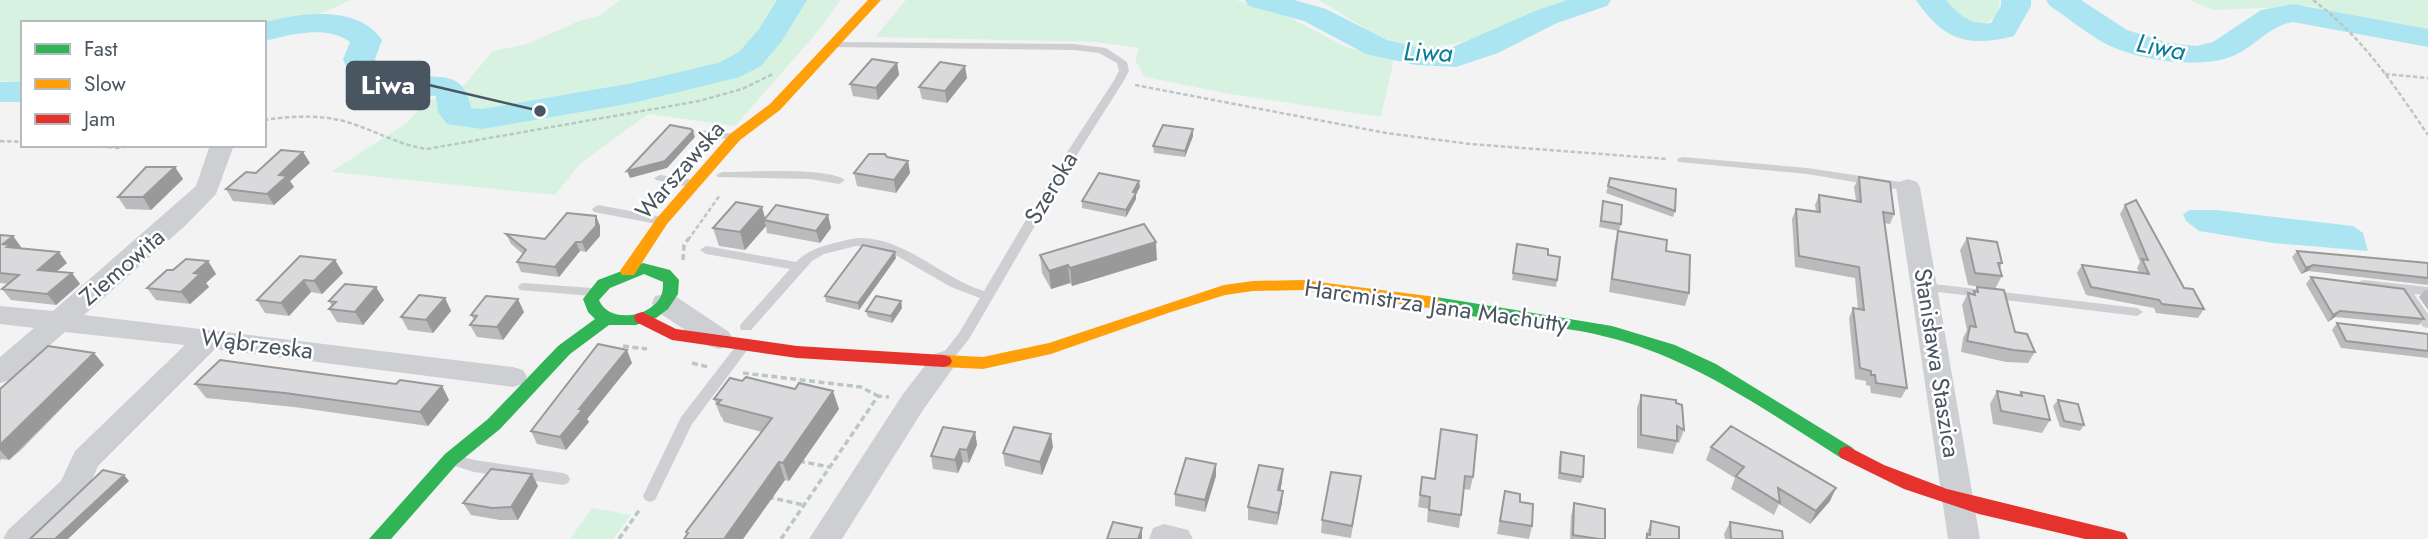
<svg xmlns="http://www.w3.org/2000/svg" width="2428" height="539" font-family="Jost,sans-serif">
  <style>
    .green { fill: #d8f2e1 }
    .water { fill: #abe5f2 }
    .lines { fill: none; stroke-linecap: round; stroke-linejoin: round }
    .river { fill: #abe5f2; fill-rule: evenodd }
    .path-far1 { stroke: #bbc7c3; stroke-width: 2.5; stroke-dasharray: 4.5 2.5; stroke-linecap: butt }
    .path { stroke: #bbc7c3; stroke-width: 3.5; stroke-dasharray: 6 3.5; stroke-linecap: butt }
    .lane { fill: #cdcfd2; fill-rule: evenodd }
    .street { fill: #cdcfd2; fill-rule: evenodd }
    .fast { fill: #30b455; fill-rule: evenodd }
    .slow { fill: #ff9f0a; fill-rule: evenodd }
    .jam { fill: #e5322d; fill-rule: evenodd }
    .wall { fill: #bbbbbd }
    .shaded-wall { fill: #99999a }
    .building { fill: #dadadc; stroke: #99999a; stroke-width: 2 }
    .labels { text-anchor: middle; stroke-width: 5; stroke-linejoin: round; paint-order: stroke }
    .street-label { font-size: 24px; fill: #495661; stroke: #fff }
    .water-label { font-size: 26px; font-style: italic; fill: #087c96; stroke: #fff }
    .leader { fill: none; stroke: #495661; stroke-width: 2.5 }
    .callout-dot { fill: #495661; stroke: #fff; stroke-width: 2.5 }
    .callout { fill: #495661; stroke: #495661; stroke-width: 2.5 }
    .callout-label { font-size: 26px; text-anchor: middle; font-weight: bold; fill: #fff }
  </style>
  <rect width="100%" height="100%" fill="#f4f3f3"/>
  <path class="green" d="M0,0H351L313,17L264,27V23H23V83L0,81Z
    M620,0H841L814,36L735,126L648,114L580,164L555,195L331,172L408,122L422,105L465,84L493,51L527,44L579,21L599,16Z
    M906,0H1236L1285,15L1346,47L1394,59L1381,117L1230,94L1145,77L1135,60L1139,48L1095,42L875,37Z
    M1318,0H1565C1511,24 1439,67 1379,36C1358,26 1339,11 1318,0Z
    M1944,0H1999L2000,13L1985,24L1964,22Z
    M2189,0H2428V29L2397,30L2310,6L2213,10Z
    M592,508L631,515L613,539H570Z"/>
  <path class="water" d="M2190,210H2216L2353,226L2363,233L2368,251L2273,243L2199,231L2186,221L2183,214Z"/>
  <g class="lines">
    <path class="river" d="M777,0H807L782,41L761,66L740,77L633,103L482,129L447,124L438,112L436,96C402,94 356,97 343,59L350,42C326,24 290,35 264,41L263,23C299,13 357,4 382,40L375,59L377,65C383,68 391,73 398,75C430,81 463,64 471,108L482,109L633,83L718,63L739,52L759,29Z
      M1245,0H1294L1326,9L1387,40L1416,47H1453L1535,11L1567,0H1611L1607,6L1557,23L1498,53L1456,67L1416,65L1366,54L1304,21L1249,6Z
      M1916,0H1946C1959,16 1971,25 1991,23L2001,6V0H2031V6L2014,36C1968,48 1943,40 1916,0Z
      M2046,0H2081L2127,30L2169,43L2196,46L2213,42L2261,10L2293,4L2428,29V47L2293,22C2269,26 2255,47 2233,56C2199,70 2136,60 2104,43C2085,32 2068,18 2050,6Z
      M0,82H23V102H0Z"/>
    <path class="path-far1" d="M2313,0C2362,36 2394,85 2428,135
      M2385,74L2428,78
      M1135,85L1386,133L1470,144L1667,159
      M264,120C292,116 323,114 350,123C376,131 399,145 427,149L699,101L742,89L773,74
      M0,141L23,142
      M80,145L118,148L136,145
      M688,240L720,195"/>
    <path class="path" d="M683,260L684,245L689,238
      M623,346L647,349
      M692,363L708,367
      M743,373L861,387L878,396
      M799,461L829,467
      M768,497L804,505
      M619,539L640,509
      M781,539L878,396L889,397"/>
    <path class="lane" d="M835,42L1074,44L1106,48L1127,62L1129,71L1123,82L1068,169L969,339L950,363H940L938,360L959,333L980,298L951,287L892,253L879,248L856,246L824,254L812,261L751,330H741L740,327L741,324L790,269L706,254L700,250L706,246L796,262C807,251 819,247 834,243C843,241 852,238 861,238C908,239 941,278 984,291L1056,169L1113,82L1119,71L1117,63L1099,53L1074,50L831,47V43Z
      M700,130L735,134L740,137L735,140L696,135L695,133Z
      M1683,157L1807,168L1908,183L1914,187L1908,191L1807,174L1679,162L1677,160L1679,158Z
      M722,172C747,172 828,167 845,180L839,184L810,179L718,177L716,175Z
      M660,175L694,180L700,184L694,188L656,180L654,178Z
      M598,205L662,217L668,221L662,225L594,212L592,209Z
      M2364,280L2428,287V295L2414,294L2428,314V328L2423,327L2400,293L2360,287L2358,284L2360,281Z
      M524,283L592,288L598,292L592,296L520,290L518,287L520,284Z
      M1925,283L2137,308L2143,312L2137,316L1921,290L1919,287Z
      M744,340L749,342L751,345L692,424L655,500L650,502L645,500L643,496L681,417L739,342Z
      M457,455L474,460L563,473L568,475L570,479L568,483L563,485L474,472L452,465L450,461L452,457Z"/>
    <path class="street" d="M210,145H234L216,194L187,224L84,315L513,367L523,370L527,377L523,384L513,387L215,349L98,466L84,498L40,539H3L8,530L61,481L75,451L185,345L65,332L10,380L0,383V357L34,328L0,324V306L53,311L196,186Z
      M1908,179L1917,182L1920,187L1980,539H1948L1896,187L1899,182Z
      M665,294L675,296L729,332L733,339L729,346L719,349L709,346L655,310L652,303L655,296Z
      M944,351L954,354L958,361L923,410L842,539H809L903,394L934,354Z
      M1164,524L1188,530L1193,539H1149L1153,528Z"/>
    <path class="fast" d="M643,263L670,270L679,280L678,294L668,309L656,318L636,325H609L570,354L500,429L457,464L391,539H369L445,454L488,419L558,346L595,319L588,312L583,299L598,280ZM644,274L663,282C663,285 663,289 662,293C655,317 609,325 599,300L610,288Z
      M1436,297L1612,326L1675,345L1716,364L1853,448L1856,453L1853,458L1847,460L1841,458C1768,412 1699,362 1615,339C1555,322 1490,324 1430,307L1428,303Z"/>
    <path class="slow" d="M868,0H881L780,110L740,140L667,224L634,275H622L620,271L657,218L730,134L770,104Z
      M1303,280L1436,297L1444,303L1436,309L1303,290L1253,291L1225,295L1168,313L1051,354L983,369L944,367L938,365L936,361L938,357L944,355L983,357L1049,343L1224,285L1253,281Z"/>
    <path class="jam" d="M642,312L676,329L797,346L944,355L950,357L952,361L950,365L944,367L797,358L672,340L636,322L634,318L636,314Z
      M1847,446L1884,465L1947,489L2118,531L2125,533L2128,539H2085L1979,514L1904,489L1841,458L1838,453L1841,448Z"/>
  </g>
  <path class="wall" d="M897,63L899,75L878,100L853,96L850,84Z
    M967,78L947,103L922,99L919,87Z
    M1193,136L1185,157L1154,153L1153,146Z
    M887,157L908,161L910,173L896,193L857,186L854,173Z
    M310,163L290,181L294,187L274,205L233,201L226,189L256,173Z
    M175,167L183,179L151,210L126,209L118,197Z
    M1859,177L1894,214L1890,224L1884,223L1907,388L1901,398L1871,393L1870,386L1866,385V381L1855,379L1849,318L1853,308L1858,309L1855,278L1795,267L1792,219L1796,209L1816,212L1815,205L1819,195L1856,201L1854,187Z
    M1610,178L1675,211L1673,217L1606,193Z
    M1140,187L1136,194V199L1126,217L1082,208V201Z
    M1603,201L1621,224L1619,231L1599,227Z
    M2125,205L2184,288L2204,309L2198,318L2156,313L2154,308L2086,295L2077,273L2082,265L2139,272L2137,268L2140,262L2120,214Z
    M828,215L831,228L820,243L767,233L766,226L745,250L719,246L713,228L765,219Z
    M596,216L600,226V236L586,252L580,251L559,277L521,272L517,262L523,254L511,244L506,234L545,239Z
    M1618,231L1666,251L1689,293L1685,306L1609,292L1615,243Z
    M0,235L13,236L21,247L19,248L67,263L56,272L72,273L80,284L56,305L11,300L2,289L9,284L0,283Z
    M1967,238L2002,263L2000,268L2002,276L1995,289L1968,285L1960,250Z
    M1516,250L1548,255L1557,280L1556,287L1512,280Z
    M2297,251L2428,263V285L2308,271L2301,274L2292,257Z
    M1040,255L1157,260L1072,286L1070,283L1051,289L1042,273Z
    M896,258L859,310L826,302L825,296Z
    M335,260L343,273L322,294L311,292L289,316L265,313L257,300Z
    M208,261L216,274L206,283L209,287L190,304L156,300L147,288L173,270Z
    M2311,277L2424,319L2419,325L2335,317L2328,322L2306,284Z
    M1977,287L2015,332L2035,352L2028,363L2006,362L1961,352L1963,338L1967,330L1962,305L1968,293L1973,294Z
    M2425,290H2428V310L2419,297Z
    M445,298L451,311L433,333L408,330L401,317Z
    M384,300L363,325L337,322L329,309L332,306L329,301Z
    M901,301L902,308L892,323L868,317L866,311Z
    M524,312L503,340L477,337L470,325L474,320L471,315Z
    M2337,323L2428,334V358L2341,348L2332,330Z
    M632,363L587,419L589,422L566,450L537,444L531,431Z
    M104,365L20,451L9,460L1,459L0,462V389Z
    M195,384H396L442,386L449,400L428,426L294,407L206,398Z
    M1997,391L2019,395L2021,392L2050,420L2042,433L1993,424L1990,404Z
    M1641,395L1676,403L1684,430L1679,443L1677,442L1673,454L1637,448V408Z
    M714,399L839,409L789,481L785,480L743,539H684L687,534L686,532L762,432L724,422L722,417H721Z
    M2058,400L2084,425L2080,431L2060,427L2053,406Z
    M1441,429L1473,477L1470,490L1464,489L1459,528L1427,522L1428,509L1418,507L1422,477L1435,479Z
    M975,432L977,445L969,463L963,462L958,473L933,469L931,456Z
    M1053,447L1042,475L1005,466L1003,453Z
    M1711,447L1830,501L1810,524L1779,504L1774,515L1731,489L1735,478L1706,460Z
    M1561,452L1583,477L1581,483L1558,479L1559,458Z
    M1216,476L1205,512L1175,506V494Z
    M1361,476L1351,538L1321,533L1322,520Z
    M1282,482L1280,490L1282,503L1277,525L1248,520V507Z
    M538,486L518,520H500L471,515L463,503Z
    M1505,491L1520,502L1532,526L1529,539L1497,534Z
    M1574,503L1605,539H1570L1571,516Z
    M1651,521L1679,539H1645Z
    M1730,522L1783,539H1725L1724,534Z"/>
  <path class="shaded-wall" d="M897,63L899,75L878,100L876,88Z
    M965,66L967,78L947,103L945,91Z
    M1193,129V136L1185,157V151Z
    M693,131L695,137L667,168L630,178L627,171Z
    M303,152L310,163L290,181L294,187L274,205L267,194L279,175Z
    M908,161L910,173L896,193L894,180Z
    M175,167L183,179L151,210L143,197Z
    M1139,181L1140,187L1136,194V199L1126,217V210L1133,192Z
    M762,207L766,221L764,220L766,226L745,250L740,232Z
    M828,215L831,228L820,243L816,231Z
    M596,216L600,226V236L586,252L582,242Z
    M13,236L21,247L15,251L3,244Z
    M576,242L580,251L559,277L555,267Z
    M1156,242L1157,260L1072,286L1070,268Z
    M59,252L67,263L46,280L38,270Z
    M895,252L896,258L859,310L858,303Z
    M335,260L343,273L322,294L314,281Z
    M208,261L216,274L206,283L209,287L190,304L181,292L194,273Z
    M1068,265L1070,283L1051,289L1049,271Z
    M2313,265L2308,271L2301,274L2306,268Z
    M72,273L80,284L56,305L47,294Z
    M304,280L311,292L289,316L281,303Z
    M376,287L384,300L363,325L355,312Z
    M445,298L451,311L433,333L426,320Z
    M518,299L524,312L503,340L497,327Z
    M901,301L902,308L892,323L891,316Z
    M2340,311L2335,317L2328,322L2333,315Z
    M627,350L632,363L587,419L589,422L566,450L560,437L579,409Z
    M94,353L104,365L9,460L0,450V445Z
    M442,386L449,400L428,426L420,412Z
    M833,391L839,409L789,481L783,463Z
    M975,432L977,445L969,463L967,450Z
    M1051,434L1053,447L1042,475L1040,462Z
    M960,449L963,462L958,473L955,460Z
    M779,462L785,480L743,539H724Z
    M1216,464V476L1205,512V500Z
    M1283,469L1282,482L1278,502V490Z
    M532,474L538,486L518,520L511,507Z
    M124,475L129,481L68,539H55Z
    M1836,488L1830,501L1810,524L1816,511Z
    M1283,491L1282,503L1277,525L1278,513Z
    M1142,528V539H1138Z"/>
  <path class="building" d="M872,59L897,63L876,88L850,84Z
    M940,62L965,66L945,91L919,87Z
    M670,125L691,129L693,131L665,161L627,171Z
    M1163,125L1193,129L1185,151L1153,146Z
    M281,150L303,152L279,175L287,176L267,194L226,189L246,172L256,173Z
    M869,154H885L887,157L908,161L894,180L854,173Z
    M146,167H175L143,197H118Z
    M1099,173L1139,181L1133,192L1136,193L1126,210L1082,201Z
    M1859,177L1890,182L1894,214L1883,212L1907,388L1876,383L1875,375H1871V371L1860,368L1853,308L1864,310L1859,267L1799,256L1796,209L1820,212L1819,195L1861,202Z
    M1610,178L1676,189L1675,211L1608,186Z
    M2136,200L2184,288L2193,289L2204,309L2162,304L2159,300L2091,287L2082,265L2149,274L2142,259L2148,260L2125,205Z
    M1603,201L1622,205L1621,224L1601,221Z
    M736,202L762,207L740,232L713,228Z
    M776,205L828,215L816,231L764,220Z
    M567,213L596,216V226L582,242H576L555,267L517,262L526,250L506,234L545,239Z
    M1144,224L1156,242L1070,268L1068,265L1049,271L1040,255Z
    M1618,231L1667,240L1666,251L1690,255L1689,293L1612,279Z
    M0,235L13,236L3,244L10,245L7,247L59,252L38,270L72,273L47,294L2,289L19,275L0,273Z
    M1967,238L1997,242L2002,263H1998L2002,276L1975,273Z
    M1517,244L1548,249V255L1560,257L1557,280L1513,273Z
    M863,245L895,252L858,303L825,296Z
    M2297,251L2428,263V278L2313,265L2306,268Z
    M300,256L335,260L314,281L304,280L281,303L257,300Z
    M186,259L208,261L194,273L200,274L181,292L147,288L167,270H173Z
    M2311,277L2404,289L2424,319L2340,311L2333,315Z
    M345,284L376,287L355,312L329,309L336,302L329,301Z
    M1977,287L2004,290L2015,332L2027,334L2035,352L2013,350L1967,341L1970,326L1976,327L1968,293L1975,295L1974,291L1978,292Z
    M419,295L445,298L426,320L401,317Z
    M486,296L518,299L497,327L470,325L477,316L471,315Z
    M876,296L901,301L891,316L866,311Z
    M2337,323L2428,334V351L2346,341Z
    M598,344L627,350L579,409H583L560,437L531,431Z
    M48,346L94,353L0,445V389Z
    M220,360L396,384L400,380L442,386L420,412L285,393L195,384Z
    M746,377L795,389L799,383L833,391L783,463L779,462L724,539H684L688,533L686,532L772,418L717,404L721,400L714,399L730,378L742,381Z
    M1997,391L2022,396L2021,392L2044,396L2050,420L2001,411Z
    M1641,395L1676,400V403L1682,405L1684,430L1677,426V441L1641,435Z
    M2058,400L2078,404L2084,425L2064,421Z
    M1731,426L1836,488L1816,511L1778,488L1780,503L1736,476L1744,467L1711,447Z
    M943,427L975,432L967,450L960,449L955,460L931,456Z
    M1014,427L1051,434L1040,462L1003,453Z
    M1441,429L1477,435L1473,477L1465,476L1461,515L1429,510L1430,497L1420,495L1422,477L1435,479Z
    M1561,452L1584,456L1583,477L1560,473Z
    M1186,458L1216,464L1205,500L1175,494Z
    M1259,465L1283,469L1278,490L1283,491L1278,513L1248,507Z
    M491,469L532,474L511,507L492,508L463,503Z
    M103,470L124,475L55,539H30Z
    M1331,472L1361,476L1352,526L1322,520Z
    M1505,491L1520,494V502L1533,504L1532,526L1500,521Z
    M1574,503L1605,509V539H1599L1573,535Z
    M1651,521L1679,527V539H1647V534L1650,535Z
    M1113,522L1142,528L1138,539H1107Z
    M1730,522L1782,531L1783,539H1731Z"/>
  <g class="labels">
    <g class="street-label">
      <text transform="translate(680 170) rotate(-49)" y="8">Warszawska</text>
      <text transform="translate(1051 188) rotate(-59)" y="8">Szeroka</text>
      <text transform="translate(122 267) rotate(-41)" y="8">Ziemowita</text>
      <text transform="translate(1436 306) rotate(8)" y="8">Harcmistrza Jana Machutty</text>
      <text transform="translate(257 344) rotate(7)" y="8">Wąbrzeska</text>
      <text transform="translate(1937 363) rotate(81)" y="8">Stanisława Staszica</text>
    </g>
    <g class="water-label">
      <text transform="translate(2161 47) rotate(11)" y="9">Liwa</text>
      <text transform="translate(1428 52) rotate(2)" y="9">Liwa</text>
    </g>
  </g>
  <path class="leader" d="M540 111L429 85"/>
  <circle class="callout-dot" cx="540" cy="111" r="7"/>
  <rect class="callout" x="347" y="62" width="82" height="47" rx="7"/>
  <g class="callout-label">
    <text x="388" y="94">Liwa</text>
  </g>
  <rect x="21" y="21" width="245" height="126" fill="#ffffff" stroke="#b6bbc0" stroke-width="2"/>
  <rect x="35" y="44" width="35" height="10" fill="#30b455" stroke="#b6bbc0" stroke-width="2"/>
  <text x="84" y="56" font-size="21" fill="#495661">Fast</text>
  <rect x="35" y="79" width="35" height="10" fill="#ff9f0a" stroke="#b6bbc0" stroke-width="2"/>
  <text x="84" y="91" font-size="21" fill="#495661">Slow</text>
  <rect x="35" y="114" width="35" height="10" fill="#e5322d" stroke="#b6bbc0" stroke-width="2"/>
  <text x="84" y="126" font-size="21" fill="#495661">Jam</text>
</svg>
